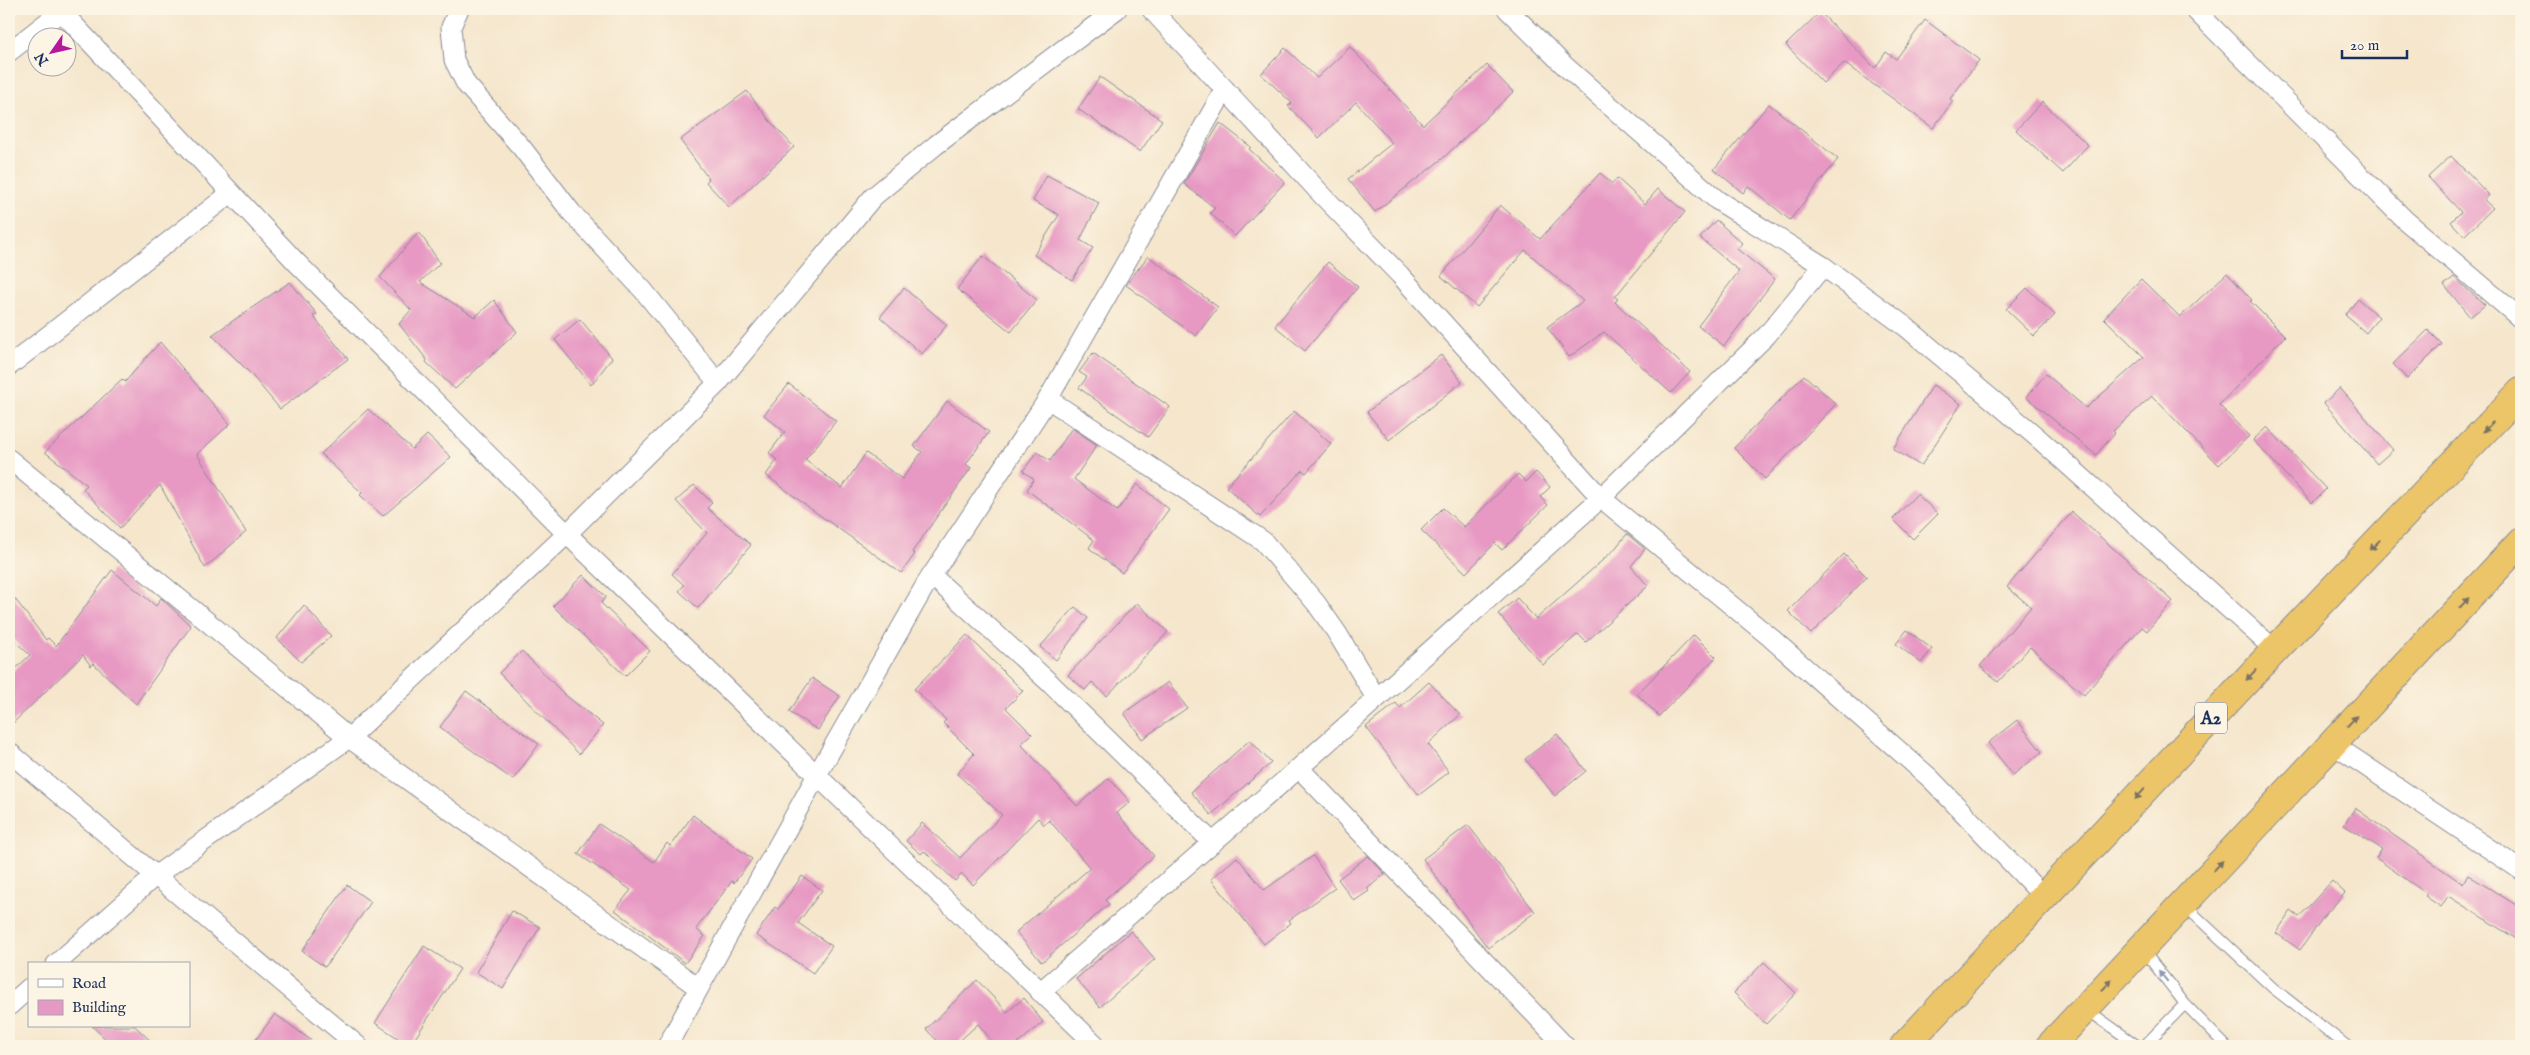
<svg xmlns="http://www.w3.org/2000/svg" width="2530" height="1055" font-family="'IM FELL English',serif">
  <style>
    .building { fill: #e798c3 }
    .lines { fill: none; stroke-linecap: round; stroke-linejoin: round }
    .lane-casing { stroke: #888a95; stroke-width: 12 }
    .street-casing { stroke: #888a95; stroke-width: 21 }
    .highway-casing { stroke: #888a95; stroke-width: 30 }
    .lane { stroke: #fff; stroke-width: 10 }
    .street { stroke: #fff; stroke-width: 19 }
    .highway { stroke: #edc569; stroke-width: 28 }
    .oneway { fill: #797263 }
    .oneway2 { fill: #8d97ae }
    .labels { text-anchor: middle; stroke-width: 5; stroke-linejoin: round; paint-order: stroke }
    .shield { fill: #fcf5e5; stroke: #5e6a86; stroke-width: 1 }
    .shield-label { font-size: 18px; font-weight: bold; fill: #1b2f5e }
  </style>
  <rect width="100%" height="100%" fill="#fcf5e5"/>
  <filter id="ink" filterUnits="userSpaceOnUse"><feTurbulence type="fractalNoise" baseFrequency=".02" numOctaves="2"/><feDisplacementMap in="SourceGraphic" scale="10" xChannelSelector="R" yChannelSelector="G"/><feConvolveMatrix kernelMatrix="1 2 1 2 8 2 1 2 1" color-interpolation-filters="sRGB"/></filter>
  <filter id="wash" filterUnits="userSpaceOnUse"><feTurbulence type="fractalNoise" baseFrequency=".0096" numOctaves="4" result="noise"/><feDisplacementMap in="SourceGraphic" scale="20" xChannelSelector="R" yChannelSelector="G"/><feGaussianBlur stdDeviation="1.12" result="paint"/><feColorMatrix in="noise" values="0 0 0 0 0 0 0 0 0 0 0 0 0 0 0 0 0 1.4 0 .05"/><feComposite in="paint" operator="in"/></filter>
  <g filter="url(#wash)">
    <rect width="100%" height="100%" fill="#f5e6cc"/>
    <g id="blocks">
      <path class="building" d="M1820,12L1875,68L1886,52L1896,59L1925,20L1979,60L1950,99L1953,101L1933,128L1844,63L1823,83L1786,45Z
        M1350,47L1423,125L1487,65L1513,92L1442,159L1375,212L1348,179L1392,143L1356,102L1319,138L1288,106L1292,103L1261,74L1285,48L1317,78Z
        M1100,77L1162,120L1140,152L1078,109Z
        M747,91L769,120L794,147L729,207L706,182L709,179L680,140Z
        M2042,102L2088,145L2063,173L2016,130Z
        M1769,104L1838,159L1790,220L1748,186L1743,193L1714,169Z
        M1220,123L1251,147L1249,149L1285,182L1235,236L1210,213L1215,208L1184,184Z
        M2451,156L2489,195L2484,200L2493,208L2464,236L2451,222L2461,212L2428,177Z
        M1600,173L1612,184L1617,178L1645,204L1658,189L1685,212L1615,297L1618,299L1615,302L1690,372L1671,393L1604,332L1569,357L1547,327L1583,301L1525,250L1477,307L1441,276L1500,205L1540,239Z
        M1047,175L1099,203L1080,240L1093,248L1072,280L1034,255L1059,215L1033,201Z
        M1716,220L1742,243L1737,249L1775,279L1724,346L1698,326L1739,271L1700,238Z
        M419,232L440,263L420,282L475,317L494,300L517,332L455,389L426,362L427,360L399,324L411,310L380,277Z
        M983,256L1037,300L1011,332L957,289Z
        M1148,256L1218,307L1196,336L1126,285Z
        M1328,262L1358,287L1305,351L1275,326Z
        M2227,273L2252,300L2250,301L2285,336L2219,405L2249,436L2219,465L2152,396L2113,431L2115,433L2096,455L2026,397L2046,374L2086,408L2144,357L2104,318L2141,279L2180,317Z
        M2454,277L2485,305L2470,317L2444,285Z
        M290,282L317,314L313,316L348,359L280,409L249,372L212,335Z
        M904,288L947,325L922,354L880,317Z
        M2027,288L2055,315L2034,336L2006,309Z
        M2358,299L2379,317L2366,333L2345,315Z
        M580,319L612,358L591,385L555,340Z
        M2428,330L2442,344L2407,379L2393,364Z
        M160,342L230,424L197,454L246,532L205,568L160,485L120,528L83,489L87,485L45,452L122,379L125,382Z
        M1093,353L1170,407L1148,437L1079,388L1087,377L1079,372Z
        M1441,355L1462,382L1389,440L1367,412Z
        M1804,375L1836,404L1765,479L1734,448Z
        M789,384L836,421L805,460L842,488L866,453L902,479L922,452L914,446L947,401L989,432L966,464L971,468L912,552L915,554L901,573L811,509L766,475L777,460L769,453L785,432L764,415Z
        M1933,385L1961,404L1921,466L1893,449Z
        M2340,388L2393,450L2377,464L2324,403Z
        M368,409L412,449L427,435L451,457L383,516L360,495L362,493L321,454Z
        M1294,411L1331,444L1306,473L1302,470L1260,517L1226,487Z
        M2267,427L2326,489L2312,503L2253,440Z
        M1072,428L1097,445L1074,479L1117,511L1137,484L1169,509L1122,573L1089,548L1094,540L1027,490L1034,479L1023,471L1037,452L1050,461Z
        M1536,472L1550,487L1540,497L1548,505L1502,550L1495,543L1466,573L1421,530L1443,508L1464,527L1518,474L1526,482Z
        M694,485L712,503L707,508L751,545L698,608L679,591L684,585L672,574L707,533L676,501Z
        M1917,494L1938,514L1913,539L1893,519Z
        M2072,512L2173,601L2147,631L2142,627L2084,695L2030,647L1998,682L1980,666L2031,607L2007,587Z
        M1627,534L1645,549L1631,566L1648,586L1586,642L1578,634L1543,665L1498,614L1517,598L1536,619L1613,551Z
        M1844,554L1867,577L1811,634L1788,611Z
        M112,570L156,606L161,598L191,626L136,704L93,663L91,666L83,655L9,727V675L30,655L9,636V591L46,640L48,638L56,646Z
        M583,575L606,597L601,603L650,651L625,676L553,606Z
        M1137,603L1168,632L1107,696L1092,682L1085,690L1068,675Z
        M304,605L331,636L301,662L277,638Z
        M1075,607L1088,618L1056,660L1040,647Z
        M1907,630L1932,649L1921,663L1896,644Z
        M967,635L1023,691L1006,708L1032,734L1021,744L1077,806L1109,778L1130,802L1117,813L1154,856L1105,900L1109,904L1042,962L1016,932L1090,868L1049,820L1044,825L1038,818L973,885L962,874L955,881L924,851L921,854L906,841L922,823L960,858L1002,815L957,774L974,754L943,723L946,720L914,689Z
        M1694,635L1716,657L1659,716L1637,694Z
        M522,651L564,694L603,725L579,754L499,673Z
        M812,678L840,696L818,730L789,712Z
        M1168,682L1187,708L1142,739L1124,713Z
        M1429,682L1460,715L1428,744L1449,772L1419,795L1366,727L1396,703L1400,708Z
        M466,691L539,744L513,780L440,727Z
        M2017,720L2042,752L2013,775L1988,743Z
        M1557,734L1586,771L1555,796L1525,759Z
        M1250,740L1271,763L1211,815L1191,792Z
        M2355,808L2463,884L2468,875L2521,908V942L2448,896L2441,907L2425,896L2427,894L2376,858L2382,849L2344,825Z
        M693,815L752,859L734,883L732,881L696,929L705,936L685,963L615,910L631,890L578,854L599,824L654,862L667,843L670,846Z
        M1468,825L1535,912L1488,948L1423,859Z
        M1313,856L1335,888L1289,920L1291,923L1264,944L1211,879L1237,857L1264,890Z
        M1368,856L1385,874L1367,889L1369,891L1354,901L1338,879Z
        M802,876L822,890L798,923L832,946L813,973L756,935L775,907L778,909Z
        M2332,881L2345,893L2324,916L2300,950L2276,933L2291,911L2299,917Z
        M347,885L371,902L325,967L302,951Z
        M512,911L540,927L503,989L476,972Z
        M1131,931L1155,959L1100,1007L1076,979Z
        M424,946L460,969L410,1046L375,1023Z
        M1764,962L1796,993L1766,1024L1734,993Z
        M977,980L1007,1012L1024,998L1043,1022L1015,1046H996L978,1024L954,1046H942L926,1029Z
        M275,1014L319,1046H251Z
        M92,1026H135L156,1046H113Z"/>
    </g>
  </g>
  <g filter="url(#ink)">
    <use href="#blocks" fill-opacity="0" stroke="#888a95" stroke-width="1"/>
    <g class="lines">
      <defs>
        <path id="lane" d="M2184,905L2273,988L2347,1046
          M2142,949L2185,1004L2226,1046
          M2086,1009L2138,1046
          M2144,1046L2185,1004"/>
        <path id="street" d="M459,9L451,27L454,60L466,84L522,148L571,212L643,290L718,383
          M1151,9L1322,195L1400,275L1601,498L1771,638L1931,779L2044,897
          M1507,9L1566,67L1717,200L1823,266L1906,327L2038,438L2275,650
          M2194,9L2405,220L2521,319
          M61,11L297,263L567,534L1097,1046
          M9,52L64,9
          M9,366L231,193
          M1048,399L1263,541L1316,603L1337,633L1376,698
          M9,459L349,738L699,988
          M931,575L1050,683L1213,843
          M2331,743L2521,870
          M9,752L358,1046
          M1299,768L1565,1046
          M56,964L155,876L349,738L567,534L718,383L873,197L936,145L1117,9
          M1040,992L1299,768L1601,498L1767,335L1823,266
          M9,1006L29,988
          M667,1046L817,775L926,584L1048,399L1225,89"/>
        <path id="highway" d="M1904,1046L2275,650L2521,392
          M2050,1046L2521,542"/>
      </defs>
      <use href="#lane" class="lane-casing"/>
      <use href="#street" class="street-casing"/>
      <use href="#highway" class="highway-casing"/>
      <use href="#lane" class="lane"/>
      <use href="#street" class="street"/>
      <use href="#highway" class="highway"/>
    </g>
    <defs><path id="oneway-solid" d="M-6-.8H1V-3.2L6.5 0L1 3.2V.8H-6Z" transform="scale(1.25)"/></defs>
    <g class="oneway">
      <use href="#oneway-solid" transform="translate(2488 427) rotate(134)"/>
      <use href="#oneway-solid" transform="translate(2375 545) rotate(134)"/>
      <use href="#oneway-solid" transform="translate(2464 603) rotate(-47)"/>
      <use href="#oneway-solid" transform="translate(2251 675) rotate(133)"/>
      <use href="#oneway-solid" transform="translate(2352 721) rotate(-47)"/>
      <use href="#oneway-solid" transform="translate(2140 794) rotate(133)"/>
      <use href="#oneway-solid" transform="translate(2218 866) rotate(-47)"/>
      <use href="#oneway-solid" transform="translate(2107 985) rotate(-47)"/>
    </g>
    <use class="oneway2" href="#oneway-solid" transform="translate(2163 976) rotate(-128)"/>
  </g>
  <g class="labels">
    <rect class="shield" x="2195" y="702.5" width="32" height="31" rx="4"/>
    <g class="shield-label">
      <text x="2211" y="724">A2</text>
    </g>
  </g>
  <rect width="2530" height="1055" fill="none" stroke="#fcf5e5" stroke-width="30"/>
  <rect x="28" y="962" width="162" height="65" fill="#fcf5e5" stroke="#a2a6af"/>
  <rect x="38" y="979" width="25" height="8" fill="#ffffff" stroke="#a2a6af"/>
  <text x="72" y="988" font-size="15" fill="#1b2f5e">Road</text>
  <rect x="38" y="1000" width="25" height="15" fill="#e798c3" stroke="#a2a6af"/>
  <text x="72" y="1012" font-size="15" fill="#1b2f5e">Building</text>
  <g transform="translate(52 52) rotate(236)"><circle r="24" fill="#fcf5e5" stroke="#a2a6af"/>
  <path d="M0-4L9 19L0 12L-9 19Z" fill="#b5179e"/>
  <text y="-8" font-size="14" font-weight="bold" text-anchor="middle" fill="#1b2f5e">N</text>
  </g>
  <path d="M2342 50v8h65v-8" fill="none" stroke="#1b2f5e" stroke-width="2.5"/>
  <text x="2350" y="50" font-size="15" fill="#1b2f5e" stroke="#fcf5e5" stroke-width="4" paint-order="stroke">20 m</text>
</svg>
